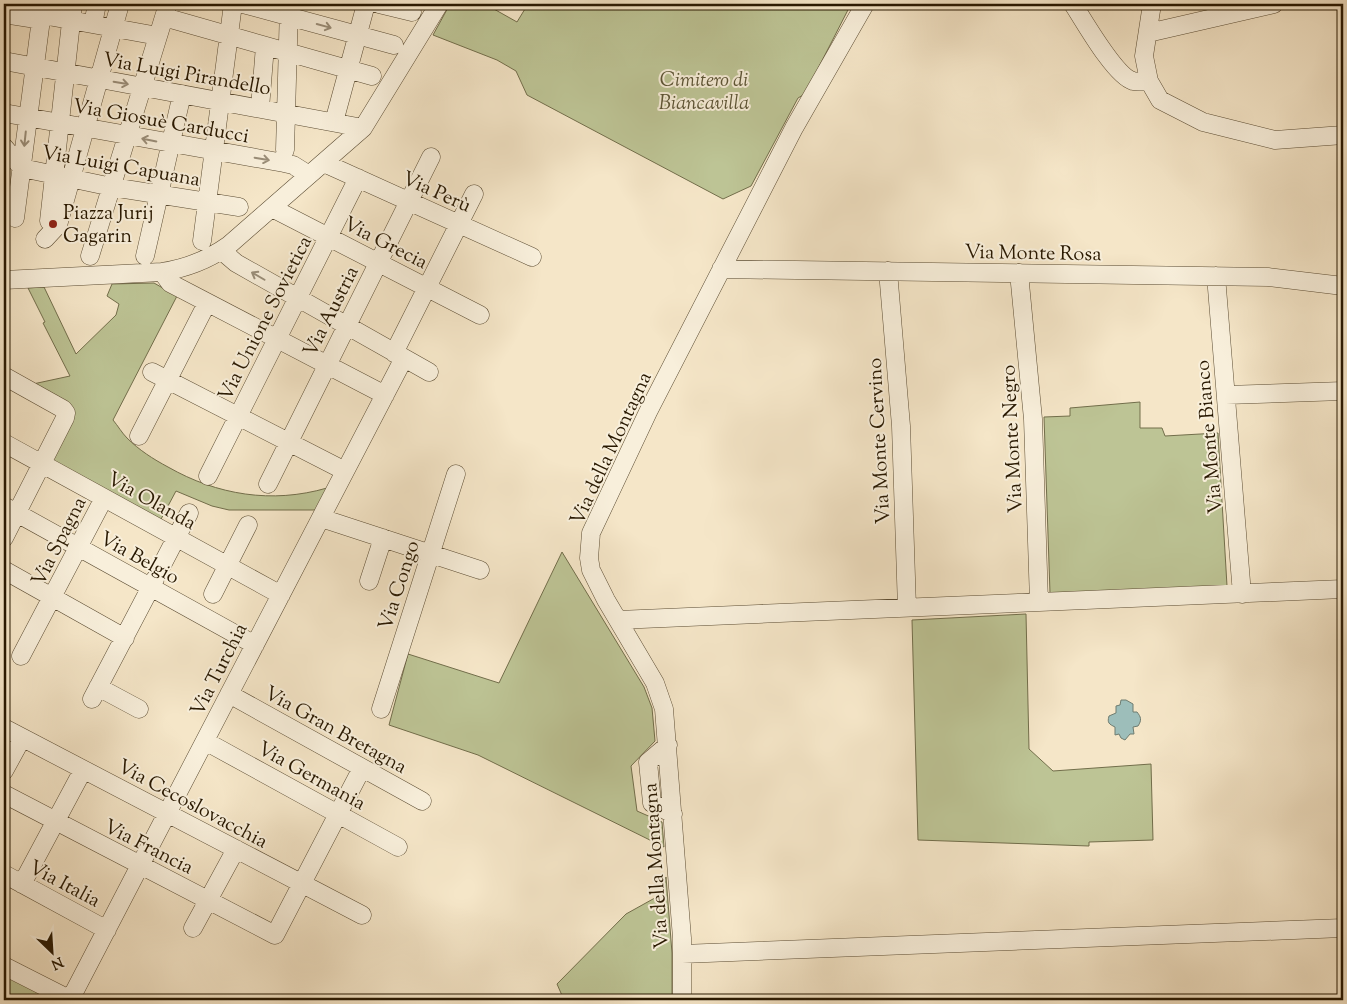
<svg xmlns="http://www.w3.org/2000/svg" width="1347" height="1004" font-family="'Sorts Mill Goudy',serif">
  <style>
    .green { fill: #bdc495; stroke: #726e4b }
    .water { fill: #9dbeba; stroke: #6e7c70 }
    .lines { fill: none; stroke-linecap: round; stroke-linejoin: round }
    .minor-casing { stroke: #5b4c33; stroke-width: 19 }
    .minor { stroke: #f8efdb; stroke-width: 18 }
    .oneway { stroke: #9a8e79 }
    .poi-dot { fill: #8f2418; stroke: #f8efdb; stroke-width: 2 }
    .labels { text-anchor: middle; stroke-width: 4; stroke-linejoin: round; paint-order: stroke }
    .street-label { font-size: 20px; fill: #281801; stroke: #f8efdb }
    .park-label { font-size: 20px; font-style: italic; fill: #5c5435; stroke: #f8efdb }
    .poi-label { font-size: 20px; fill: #281801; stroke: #f8efdb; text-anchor: start }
  </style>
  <rect width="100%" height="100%" fill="#f5e6c8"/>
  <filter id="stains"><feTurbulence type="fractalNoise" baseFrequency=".004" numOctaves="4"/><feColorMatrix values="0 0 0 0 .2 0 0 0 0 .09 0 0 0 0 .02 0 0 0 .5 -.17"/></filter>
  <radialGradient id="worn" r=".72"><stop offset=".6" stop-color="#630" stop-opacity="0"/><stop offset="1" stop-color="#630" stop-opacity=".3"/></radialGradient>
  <path class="green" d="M450,4H485L517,22L528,4H851L805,94L798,98L751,186L723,199L527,95L516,71L497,60L433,35Z
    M154,283L177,296L113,420C118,426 122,433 127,438C139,450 153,459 168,467C217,495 272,504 327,488L317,510H229L212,506L176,491L160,521L50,459L72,419L33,384L70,376L43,323L45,322L28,288L44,287L76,354L116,315L119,304L107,296L112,284Z
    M1140,402V428H1162L1165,436L1218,433L1227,586L1050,593L1044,417L1070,416V408Z
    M562,552L644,687L652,708L655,741L631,766L637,811L662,822L664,847L478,755L389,725L408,654L499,683Z
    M1026,614L1029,749L1053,771L1151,764L1153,840L1089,842V846L918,840L912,620Z
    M666,877L672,953V1000H564L557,984L626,914L662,894Z
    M4,974L55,1000H4Z"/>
  <path class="water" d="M1121,700H1126L1133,704V712H1137C1141,717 1142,720 1138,726L1133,727L1134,734H1130L1125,740L1121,738L1119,734L1115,735V727C1109,724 1107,723 1109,716L1116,713V706L1120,705Z"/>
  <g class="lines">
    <defs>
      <path id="minor" d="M243,4L394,45
        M379,4L412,12
        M1073,4C1084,21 1115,76 1133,81C1138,82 1145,81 1149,81
        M1152,4L1144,56L1149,81L1160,100L1203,122L1275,140L1343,135
        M4,14L36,19L48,16L158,36
        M164,17L372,76
        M93,24L97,4
        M1148,33L1274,4
        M4,61L363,128
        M260,108L265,46
        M4,113L284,163L293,165L309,175
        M334,122L366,4
        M4,147L22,168L112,187L239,207
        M285,150L289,7
        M324,163L532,257
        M272,208L480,315
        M15,218L43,4
        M49,221L73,4
        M45,239L58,225L120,4
        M202,241L233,4
        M222,251L236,263L429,372
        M90,256L168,4
        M145,256L182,94
        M721,269L1268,277L1343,286
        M888,271L901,426L907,608
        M162,272L170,283L385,395
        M1019,273L1033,419L1039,602
        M1216,276L1242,594
        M4,280L162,272C188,268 208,260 229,245L363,128L439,4
        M394,353L474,194
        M152,372L345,471
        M4,376L63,409L66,413L65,418L4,538
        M1226,395L1343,391
        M139,436L207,303
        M4,443L281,595
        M208,476L358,178
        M268,484L431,157
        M4,506L255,645
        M321,518L480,570
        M162,565L189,513
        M4,570L125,638
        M369,581L383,538
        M213,594L248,525
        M618,620L1343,589
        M21,656L104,498
        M98,687L139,709
        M229,694L422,801
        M92,699L155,579
        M381,709L456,474
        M4,728L362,915
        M205,741L398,847
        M668,745L648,762L652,803L673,814
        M4,771L22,738
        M4,794L275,935L362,768
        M4,874L107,930
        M22,884L83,770
        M193,928L236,849
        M682,954L1343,928
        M4,966L71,1000
        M70,1000L404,358
        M682,1000V938L664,709L655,683L606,600L591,570L589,558L591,533L648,412L754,206L794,128L865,4"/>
    </defs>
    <use href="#minor" class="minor-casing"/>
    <use href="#minor" class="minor"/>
  </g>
  <defs><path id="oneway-shaft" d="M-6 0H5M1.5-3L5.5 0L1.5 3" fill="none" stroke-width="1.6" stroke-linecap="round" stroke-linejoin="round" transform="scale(1.25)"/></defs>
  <g class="oneway">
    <use href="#oneway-shaft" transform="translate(324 26) rotate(15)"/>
    <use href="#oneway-shaft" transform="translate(121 83) rotate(10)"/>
    <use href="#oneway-shaft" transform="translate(25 139) rotate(96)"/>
    <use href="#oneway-shaft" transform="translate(149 140) rotate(-169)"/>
    <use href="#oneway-shaft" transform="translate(262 159) rotate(10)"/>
    <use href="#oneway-shaft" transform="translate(258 276) rotate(-150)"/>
  </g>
  <circle class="poi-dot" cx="53" cy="224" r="5"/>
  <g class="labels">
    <g class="street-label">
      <text transform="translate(187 73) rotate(10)" y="7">Via Luigi Pirandello</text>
      <text transform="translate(161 120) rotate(10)" y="7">Via Giosuè Carducci</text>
      <text transform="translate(121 165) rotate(10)" y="7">Via Luigi Capuana</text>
      <text transform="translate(437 191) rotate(24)" y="7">Via Perù</text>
      <text transform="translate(386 242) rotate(27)" y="7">Via Grecia</text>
      <text transform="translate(1033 252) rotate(1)" y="7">Via Monte Rosa</text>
      <text transform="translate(330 311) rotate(-63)" y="7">Via Austria</text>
      <text transform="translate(264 318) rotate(-63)" y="7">Via Unione Sovietica</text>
      <text transform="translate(1208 437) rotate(-95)" y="7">Via Monte Bianco</text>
      <text transform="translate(1011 439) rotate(-93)" y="7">Via Monte Negro</text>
      <text transform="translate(878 441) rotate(-93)" y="7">Via Monte Cervino</text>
      <text transform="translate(610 448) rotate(-65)" y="7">Via della Montagna</text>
      <text transform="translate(152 500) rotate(29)" y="7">Via Olanda</text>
      <text transform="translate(58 541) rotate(-63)" y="7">Via Spagna</text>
      <text transform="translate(140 557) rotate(29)" y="7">Via Belgio</text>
      <text transform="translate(398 585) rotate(-72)" y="7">Via Congo</text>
      <text transform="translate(218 669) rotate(-63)" y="7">Via Turchia</text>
      <text transform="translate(336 729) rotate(29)" y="7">Via Gran Bretagna</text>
      <text transform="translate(312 775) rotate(29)" y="7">Via Germania</text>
      <text transform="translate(193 803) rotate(28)" y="7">Via Cecoslovacchia</text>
      <text transform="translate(149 846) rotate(27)" y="7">Via Francia</text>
      <text transform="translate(655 866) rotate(-94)" y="7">Via della Montagna</text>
      <text transform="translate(65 883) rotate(28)" y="7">Via Italia</text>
    </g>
    <g class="park-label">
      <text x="704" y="86">Cimitero di<tspan x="704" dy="23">Biancavilla</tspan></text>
    </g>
    <g class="poi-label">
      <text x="63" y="219">Piazza Jurij<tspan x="63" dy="23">Gagarin</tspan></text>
    </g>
  </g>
  <rect width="1347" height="1004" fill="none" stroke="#f5e6c8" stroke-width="20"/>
  <rect x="5" y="5" width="1337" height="994" fill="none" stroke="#281801" stroke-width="2.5"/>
  <rect x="10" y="10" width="1327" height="984" fill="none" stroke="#281801"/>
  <g transform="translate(52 952) rotate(155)" stroke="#f8efdb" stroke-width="4" paint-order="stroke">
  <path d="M0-4L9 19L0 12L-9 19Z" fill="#281801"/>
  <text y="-8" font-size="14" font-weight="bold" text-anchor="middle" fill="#281801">N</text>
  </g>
  <rect width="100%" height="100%" filter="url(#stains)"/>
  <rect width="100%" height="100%" fill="url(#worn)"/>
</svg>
